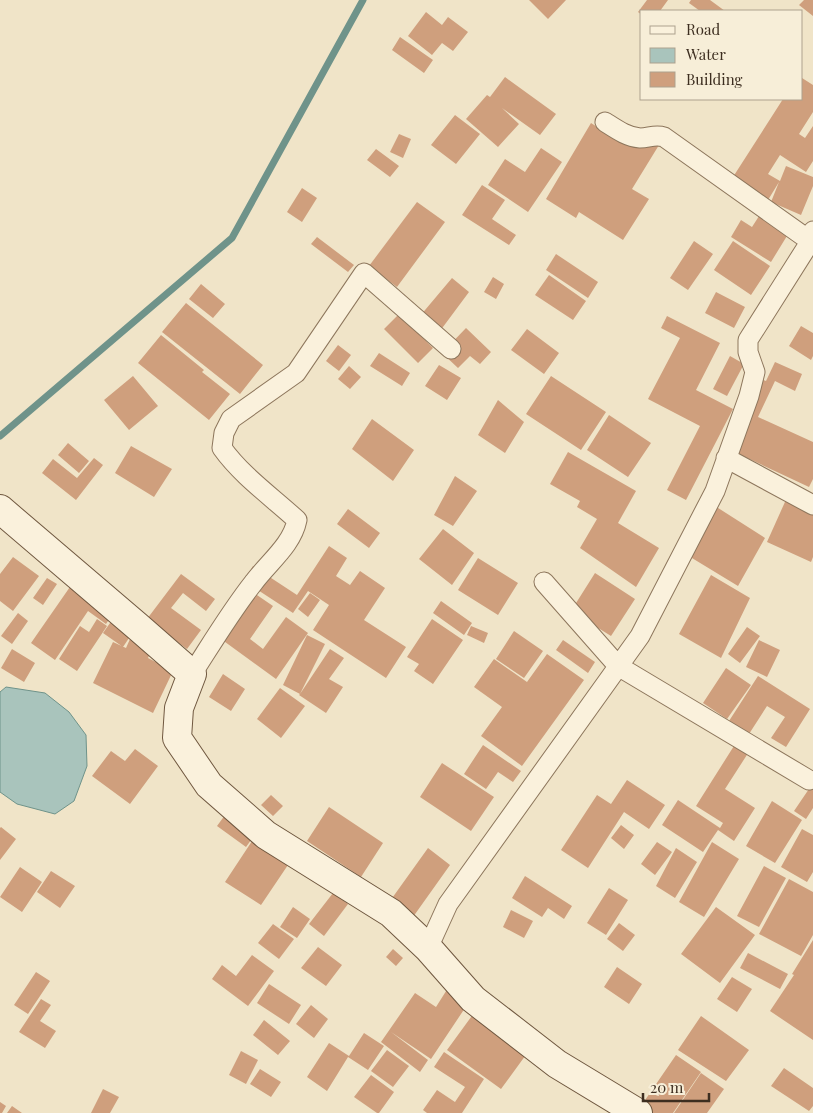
<svg xmlns="http://www.w3.org/2000/svg" width="813" height="1113" font-family="'Playfair Display',serif">
  <style>
    .water { fill: #a9c4bc; stroke: #6f938a }
    .lines { fill: none; stroke-linecap: round; stroke-linejoin: round }
    .stream { stroke: #6f938a; stroke-width: 7 }
    .building { fill: #cf9f7d }
    .minor-casing { stroke: #8d765c; stroke-width: 21 }
    .secondary-casing { stroke: #6f573f; stroke-width: 30 }
    .minor { stroke: #faf1dc; stroke-width: 19 }
    .secondary { stroke: #faf1dc; stroke-width: 28 }
  </style>
  <rect width="100%" height="100%" fill="#f0e4c8"/>
  <path class="water" d="M6,687L45,693L69,712L86,735L87,766L74,801L55,814L17,804L0,792V692Z"/>
  <g class="lines">
    <path class="stream" d="M0,436L232,238L363,0"/>
  </g>
  <path class="building" d="M529,0H566L548,19Z
    M647,0H668L660,11H642V15L638,12Z
    M691,0H710L725,11H700L689,3Z
    M804,0H813V16L799,5Z
    M426,12L442,25L448,17L468,32L453,51L442,43L432,55L408,36Z
    M400,37L433,60L424,73L392,50Z
    M505,77L556,114L540,135L502,108L519,124L498,147L466,119L487,95L490,97Z
    M802,78L813,85V112L799,134L805,138L813,126V161L806,172L780,155L768,174L780,181L786,166L813,177V186L801,215L771,202L779,182L768,200L733,177L783,99H802Z
    M455,115L480,134L456,164L431,145Z
    M591,123L608,134L659,145L632,189L649,199L623,240L579,212L576,218L546,199Z
    M399,134L411,139L403,158L390,152Z
    M541,148L562,162L528,212L488,185L505,159L525,172Z
    M376,149L399,166L390,177L367,160Z
    M482,185L505,200L492,219L516,235L509,245L462,215Z
    M302,188L317,198L302,222L287,212Z
    M417,202L445,222L397,287L369,266Z
    M761,213L790,231L771,262L731,237L741,220L752,227Z
    M317,237L354,265L348,272L311,244Z
    M694,241L713,254L688,290L670,278Z
    M733,241L770,266L751,295L714,270Z
    M556,254L598,282L588,298L546,270Z
    M549,275L586,301L573,320L535,295Z
    M493,277L504,284L496,299L484,292Z
    M452,278L469,292L440,331L420,316Z
    M201,284L225,304L213,318L189,299Z
    M716,292L745,307L734,328L705,313Z
    M186,303L263,365L240,394L162,332Z
    M399,314L433,348L418,363L384,329Z
    M667,316L720,343L696,390L733,409L686,500L667,490L700,426L648,399L680,338L661,328Z
    M801,326L813,333V356L811,360L789,346Z
    M466,328L491,352L480,364L470,356L458,368L442,353Z
    M527,329L559,353L544,374L511,350Z
    M161,335L204,370L202,372L230,394L209,420L138,363Z
    M338,345L351,355L339,371L326,361Z
    M379,353L410,373L402,386L370,366Z
    M730,356L744,364L727,396L713,389Z
    M775,362L802,374L795,391L775,381L758,417L813,442V479L809,487L724,447L756,377L766,381Z
    M439,365L461,378L447,400L425,386Z
    M349,366L361,377L350,389L338,379Z
    M133,376L158,406L129,430L104,400Z
    M551,376L606,412L581,450L526,414Z
    M498,400L524,422L505,453L478,435Z
    M609,415L651,443L628,477L587,450Z
    M372,419L414,450L393,481L352,449Z
    M68,443L89,461L79,473L58,455Z
    M131,446L172,469L154,497L115,473Z
    M568,452L636,491L618,523L659,548L636,587L580,548L597,519L577,507L580,501L550,484Z
    M94,458L103,465L76,500L42,473L53,459L77,478Z
    M455,476L477,491L453,526L434,515Z
    M789,493L813,504V557L811,562L767,542Z
    M715,506L765,538L738,586L687,555Z
    M348,509L380,533L369,548L337,524Z
    M443,529L474,553L452,585L419,559Z
    M329,546L347,558L336,576L350,585L360,571L385,588L364,620L406,647L386,678L313,630L329,605L308,591L293,613L244,581L253,566L297,595Z
    M13,557L39,576L13,611L0,601V574Z
    M478,558L518,583L498,615L458,590Z
    M595,573L635,599L611,636L571,611Z
    M181,574L215,599L206,611L183,593L171,608L201,630L187,649L147,619Z
    M711,575L750,598L721,658L679,634Z
    M47,578L57,584L43,605L33,598Z
    M72,584L114,612L106,624L88,611L55,660L31,643Z
    M251,591L273,606L250,639L263,649L286,617L308,633L276,679L210,631Z
    M310,593L320,600L308,617L298,609Z
    M441,601L472,623L464,635L433,613Z
    M18,613L28,621L12,644L1,636Z
    M115,616L135,629L123,647L103,633Z
    M97,619L107,626L77,671L59,659L80,626L89,632Z
    M432,619L463,640L433,684L414,671L419,664L407,657Z
    M471,626L488,633L484,643L467,635Z
    M747,627L760,636L740,663L728,654Z
    M514,631L543,651L524,678L496,659Z
    M307,635L325,644L300,694L330,649L344,658L329,679L343,687L326,713L299,695L300,694L283,685Z
    M130,639L152,649L148,658L173,671L153,713L93,683L113,642L126,648Z
    M563,640L595,662L588,673L556,650Z
    M759,640L780,650L767,677L746,667Z
    M12,649L35,663L24,682L1,668Z
    M547,654L584,680L522,766L481,736L502,707L474,687L494,659L527,682Z
    M726,668L751,685L727,719L703,703Z
    M223,674L245,689L231,711L209,697Z
    M758,676L810,709L786,747L771,738L785,717L767,706L749,734L729,721Z
    M280,688L305,706L281,738L257,719Z
    M739,738L752,747L725,789L755,808L734,841L718,830L703,852L662,825L678,800L720,828L723,823L696,806Z
    M483,745L521,771L513,782L498,772L486,789L464,774Z
    M135,749L158,766L130,804L92,776L111,751L125,761Z
    M442,763L494,797L471,831L420,797Z
    M627,780L665,805L649,829L624,812L588,868L561,850L597,795L611,804Z
    M813,783V808L806,819L794,811Z
    M271,795L283,806L273,816L261,805Z
    M772,801L802,820L775,863L746,846Z
    M329,807L383,843L361,877L307,841Z
    M228,811L257,832L246,847L217,826Z
    M621,825L634,835L624,849L611,838Z
    M1,827L16,839L0,860V828Z
    M802,829L813,835V872L807,882L781,867Z
    M256,835L292,859L261,905L225,882Z
    M657,842L672,852L655,875L641,864Z
    M712,842L739,859L704,917L679,902Z
    M428,848L450,865L413,917L390,901Z
    M676,848L697,862L675,898L656,886Z
    M764,866L786,878L759,927L737,916Z
    M20,867L42,882L22,912L0,897Z
    M51,871L75,886L60,908L37,892Z
    M525,876L572,906L564,919L548,908L542,917L512,898Z
    M789,879L813,892V935L801,956L759,934Z
    M609,888L628,900L606,935L587,923Z
    M333,893L348,904L324,936L309,924Z
    M293,907L310,919L297,938L280,927Z
    M716,907L755,935L720,983L681,954Z
    M511,910L533,921L524,938L503,927Z
    M619,923L635,935L623,951L607,939Z
    M273,924L294,939L279,959L258,943Z
    M813,940V1040L770,1011L794,975L792,974Z
    M318,947L342,965L326,986L301,968Z
    M393,949L403,958L396,966L386,957Z
    M748,953L788,974L780,989L740,968Z
    M252,955L274,971L248,1006L212,979L222,965L236,976Z
    M617,967L642,984L629,1004L604,987Z
    M36,972L50,981L28,1014L14,1005Z
    M732,977L752,989L737,1012L717,999Z
    M269,984L301,1005L289,1024L257,1003Z
    M448,988L469,1002L431,1059L391,1032L428,1060L420,1072L381,1042L415,993L436,1007Z
    M41,999L51,1005L40,1021L56,1031L45,1048L19,1032Z
    M311,1005L328,1019L314,1038L296,1024Z
    M474,1013L528,1052L501,1089L447,1050Z
    M701,1016L749,1050L726,1081L678,1050Z
    M264,1020L290,1041L278,1055L253,1035Z
    M364,1033L384,1046L368,1070L348,1057L327,1091L307,1077L329,1043L349,1056Z
    M387,1050L409,1066L393,1087L371,1071Z
    M241,1051L258,1060L246,1084L229,1075Z
    M444,1052L484,1079L462,1113H427L423,1110L437,1090L455,1102L465,1087L434,1067Z
    M676,1055L701,1072L673,1113H651L641,1106Z
    M784,1068L813,1088V1106L809,1111L771,1086Z
    M260,1069L281,1082L271,1097L250,1084Z
    M701,1073L724,1089L707,1113H674Z
    M371,1075L394,1092L379,1113H377L354,1097Z
    M103,1089L119,1097L110,1113H91Z
    M0,1102L6,1106L2,1113H0Z
    M12,1106L22,1113H7Z"/>
  <g class="lines">
    <defs>
      <path id="minor" d="M605,122C616,129 627,137 640,138C649,138 655,134 664,137L813,243
        M726,458L813,505
        M544,582L618,666L809,780
        M192,674C212,643 231,611 254,582C269,562 292,545 297,520C272,497 242,476 222,448L224,433L231,419L296,373L364,273L451,349
        M428,948L448,904L640,636L715,491L749,396L755,372L748,352V340L810,242L813,231"/>
      <path id="secondary" d="M0,509L137,626L192,674L179,708L177,738L209,785L266,835L391,913L428,948L473,999L557,1064L638,1113"/>
    </defs>
    <use href="#minor" class="minor-casing"/>
    <use href="#secondary" class="secondary-casing"/>
    <use href="#minor" class="minor"/>
    <use href="#secondary" class="secondary"/>
  </g>
  <rect x="640" y="10" width="162" height="90" fill="#f7eed8" stroke="#ada18e"/>
  <rect x="650" y="26" width="25" height="8" fill="#faf1dc" stroke="#ada18e"/>
  <text x="686" y="35" font-size="15" fill="#3d2e20">Road</text>
  <rect x="650" y="48" width="25" height="15" fill="#a9c4bc" stroke="#ada18e"/>
  <text x="686" y="60" font-size="15" fill="#3d2e20">Water</text>
  <rect x="650" y="72" width="25" height="15" fill="#cf9f7d" stroke="#ada18e"/>
  <text x="686" y="85" font-size="15" fill="#3d2e20">Building</text>
  <path d="M643 1093v8h66v-8" fill="none" stroke="#3d2e20" stroke-width="2.5"/>
  <text x="650" y="1093" font-size="15" fill="#3d2e20" stroke="#f7eed8" stroke-width="4" paint-order="stroke">20 m</text>
</svg>
